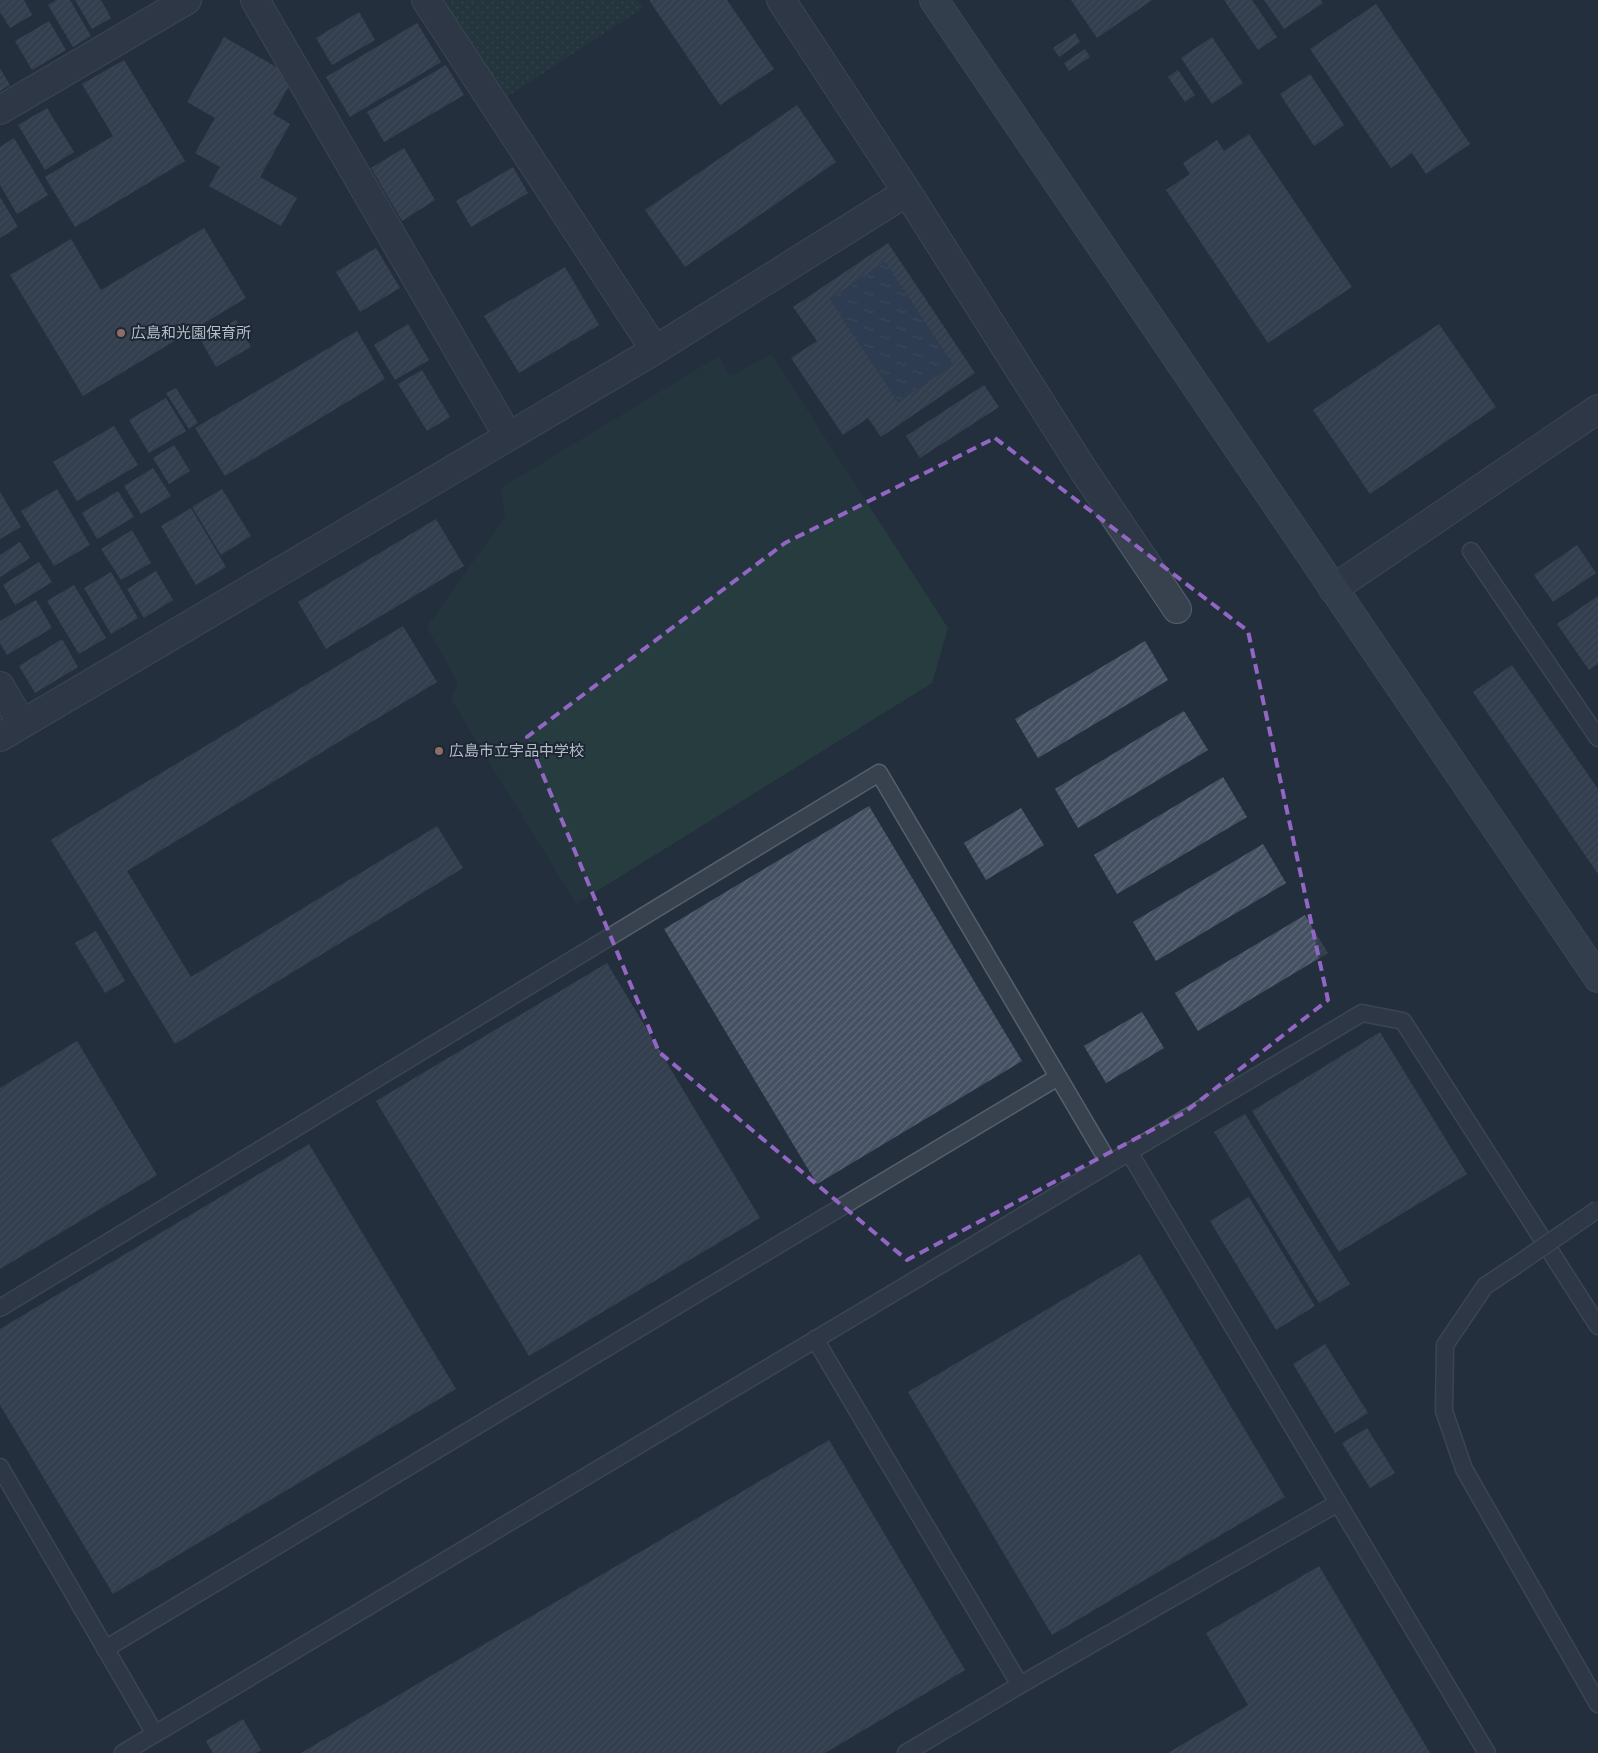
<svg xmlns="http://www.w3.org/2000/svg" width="1598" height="1753" font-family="'Golos Text','Noto Sans JP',sans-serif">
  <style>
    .green { fill: url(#green-dots) }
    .pitch { fill: #263c3f }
    .water { fill: url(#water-ripples) }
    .building { fill: url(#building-hatch); fill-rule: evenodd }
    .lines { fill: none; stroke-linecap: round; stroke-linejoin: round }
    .lane-casing { stroke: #565f6c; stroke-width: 19 }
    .street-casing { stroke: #565f6c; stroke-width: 30 }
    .secondary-casing { stroke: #565f6c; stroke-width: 30 }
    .lane { stroke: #38414e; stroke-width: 16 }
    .street { stroke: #38414e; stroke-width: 28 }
    .secondary { stroke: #465061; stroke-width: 28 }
    .lane-bridge-casing { stroke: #565f6c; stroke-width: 19; stroke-linecap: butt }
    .lane-bridge { stroke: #38414e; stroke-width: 16 }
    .marked { fill: none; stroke: #9266c3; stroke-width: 4; stroke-dasharray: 10 6; stroke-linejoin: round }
    .education-dot { fill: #8d6e63; stroke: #1d2633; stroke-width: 2 }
    .labels { text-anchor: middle; stroke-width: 4; stroke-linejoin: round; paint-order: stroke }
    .poi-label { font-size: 15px; fill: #b4bcc9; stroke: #1d2633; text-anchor: start }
  </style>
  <defs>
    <pattern id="green-dots" width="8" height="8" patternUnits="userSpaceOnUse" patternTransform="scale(1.25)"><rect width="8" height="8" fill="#263c3f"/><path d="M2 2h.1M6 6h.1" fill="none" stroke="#435659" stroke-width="1.8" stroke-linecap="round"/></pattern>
    <pattern id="water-ripples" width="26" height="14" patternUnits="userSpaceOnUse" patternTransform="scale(1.25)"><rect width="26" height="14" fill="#394c67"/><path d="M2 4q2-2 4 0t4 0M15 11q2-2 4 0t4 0" fill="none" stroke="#53647b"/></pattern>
    <pattern id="building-hatch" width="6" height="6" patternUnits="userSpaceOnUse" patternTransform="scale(1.25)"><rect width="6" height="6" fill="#455162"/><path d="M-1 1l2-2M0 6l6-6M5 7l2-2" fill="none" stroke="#5d6877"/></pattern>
  </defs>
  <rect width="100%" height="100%" fill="#242f3e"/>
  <path class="green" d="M441,0H637L643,8L505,98Z"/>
  <path class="pitch" d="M771,354L948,628L932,683L576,904L451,699L458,683L427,627L505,517L501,488L719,356L730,377Z"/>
  <path class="water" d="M885,262L953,365L898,402L830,299Z"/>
  <path class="building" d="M0,0H24L32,15L10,28L0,12Z
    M56,0H70L91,36L73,47L48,5Z
    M75,0H101L111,18L92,29Z
    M649,0H727L774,69L720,105Z
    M1071,0H1152L1097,38Z
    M1224,0H1252L1277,37L1258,50Z
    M1264,0H1321L1323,3L1284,29Z
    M1376,4L1470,144L1426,174L1412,153L1391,168L1310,49Z
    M359,12L375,40L332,65L316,38Z
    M49,21L66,50L32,70L15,41Z
    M417,23L441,62L350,117L326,77Z
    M1075,33L1080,42L1059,57L1053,48Z
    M224,37L294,77L273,114L290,124L260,177L297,198L281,226L209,186L220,167L195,153L215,118L187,102Z
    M1212,37L1243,83L1212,104L1181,58Z
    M1085,49L1090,57L1069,71L1064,63Z
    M124,60L185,161L75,227L45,177L113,136L82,84Z
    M446,65L464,95L384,142L367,112Z
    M0,68L10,85L0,91Z
    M1178,70L1195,95L1185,102L1168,77Z
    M1310,74L1344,125L1314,146L1280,94Z
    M797,105L836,162L685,267L645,210Z
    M47,108L74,152L45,170L18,125Z
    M1249,134L1352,287L1268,343L1166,190L1190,174L1183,163L1217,140L1224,151Z
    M14,138L48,195L17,214L0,185V147Z
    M404,148L435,200L402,221L371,168Z
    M513,167L528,193L471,227L456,201Z
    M0,197L18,227L0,238Z
    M204,228L246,298L83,396L10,275L71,239L101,290Z
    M888,243L975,373L881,437L868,418L843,435L791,358L817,341L793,307ZM885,262L953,365L898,402L830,299Z
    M376,248L400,288L360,312L336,272Z
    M565,267L599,325L519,373L484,316Z
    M236,320L251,347L216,367L201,340Z
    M408,324L429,360L395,380L374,345Z
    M1439,324L1496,407L1370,494L1313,410Z
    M357,331L385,379L225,476L195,428Z
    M422,370L450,417L427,431L398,384Z
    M984,385L999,407L920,458L906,436Z
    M176,388L198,423L189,429L166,393Z
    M166,398L186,431L149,453L129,420Z
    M114,426L138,465L77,501L53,462Z
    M174,445L190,471L169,484L153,458Z
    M153,468L171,496L141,514L124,486Z
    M57,489L90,545L54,566L21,511Z
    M222,489L251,536L221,555L192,507Z
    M118,491L134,517L97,539L82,513Z
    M0,492L21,527L0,539Z
    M191,508L226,567L196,585L161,526Z
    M436,519L464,566L326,649L298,602Z
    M132,530L151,563L121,580L101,549Z
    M20,542L30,558L0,577V555Z
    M1577,545L1596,573L1553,602L1534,575Z
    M39,562L52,582L15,605L3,585Z
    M156,571L173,600L144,618L127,589Z
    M111,572L138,618L111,634L84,588Z
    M74,585L106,638L79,654L47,601Z
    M1598,596V664L1589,670L1557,624Z
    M36,600L52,628L7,655L0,643V621Z
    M403,626L437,682L127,871L191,977L437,826L463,868L175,1044L51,840Z
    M62,639L78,667L35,693L19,666Z
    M1145,641L1168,680L1038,758L1015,719Z
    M1512,665L1598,789V874L1473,692Z
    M1184,711L1208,750L1078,828L1055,789Z
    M1223,777L1247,817L1117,894L1094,855Z
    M869,806L1022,1061L817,1184L664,929Z
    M1021,808L1044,845L986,880L964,843Z
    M1263,844L1286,883L1156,961L1133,922Z
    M1305,915L1328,953L1198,1031L1175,993Z
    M96,931L125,981L105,993L75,943Z
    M607,963L760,1218L529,1356L376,1101Z
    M1142,1012L1164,1048L1106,1083L1084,1046Z
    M1380,1032L1467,1174L1339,1252L1252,1111Z
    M77,1041L157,1175L0,1269V1088Z
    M1245,1114L1350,1284L1319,1303L1214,1132Z
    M309,1144L456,1389L113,1594L0,1405V1329Z
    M1249,1197L1315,1306L1276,1330L1210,1221Z
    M1140,1254L1285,1497L1052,1635L908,1392Z
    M1325,1344L1368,1413L1335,1433L1293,1364Z
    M1367,1428L1395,1473L1370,1488L1342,1443Z
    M829,1440L965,1670L825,1753H301Z
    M1319,1566L1430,1753H1168L1248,1705L1206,1633Z
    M243,1719L261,1750L256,1753H213L206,1741Z"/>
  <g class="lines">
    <defs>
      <path id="lane" d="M1471,551L1598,738
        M1129,1152L1487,1753
        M1515,1266L1485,1286L1445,1345L1444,1411L1464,1469L1598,1704
        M0,1308L879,773L1109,1163
        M815,1339L1020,1685
        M0,1467L155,1734
        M105,1649L1058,1077
        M123,1753L1362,1013L1403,1021L1598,1326
        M906,1753L1020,1685L1338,1503"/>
      <path id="street" d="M255,0L508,436
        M426,0L655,350
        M781,0L907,192L1084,471L1177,609
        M0,110L187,0
        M1333,589L1598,409
        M0,686L22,724
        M0,737L655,350L907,192"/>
      <path id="secondary" d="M934,0L1598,978"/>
    </defs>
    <use href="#lane" class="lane-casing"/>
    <use href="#street" class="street-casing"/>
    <use href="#secondary" class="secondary-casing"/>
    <use href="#lane" class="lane"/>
    <use href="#street" class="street"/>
    <use href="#secondary" class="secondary"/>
    <defs>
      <path id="lane-bridge" d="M1515,1266L1598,1209"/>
    </defs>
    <use href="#lane-bridge" class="lane-bridge-casing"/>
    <use href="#lane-bridge" class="lane-bridge"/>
  </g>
  <path d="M0 0H1598V1753H0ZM995,438L1248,631L1328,1000L1184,1113L907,1260L659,1052L527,737L785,543Z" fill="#242f3e" fill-opacity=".55" fill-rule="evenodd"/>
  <path class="marked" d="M995,438L1248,631L1328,1000L1184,1113L907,1260L659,1052L527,737L785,543Z"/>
  <g class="education-dot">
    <circle cx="121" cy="333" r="5"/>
    <circle cx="439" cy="751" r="5"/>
  </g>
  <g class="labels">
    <g class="poi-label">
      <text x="131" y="338">広島和光園保育所</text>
      <text x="449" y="756">広島市立宇品中学校</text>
    </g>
  </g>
</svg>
